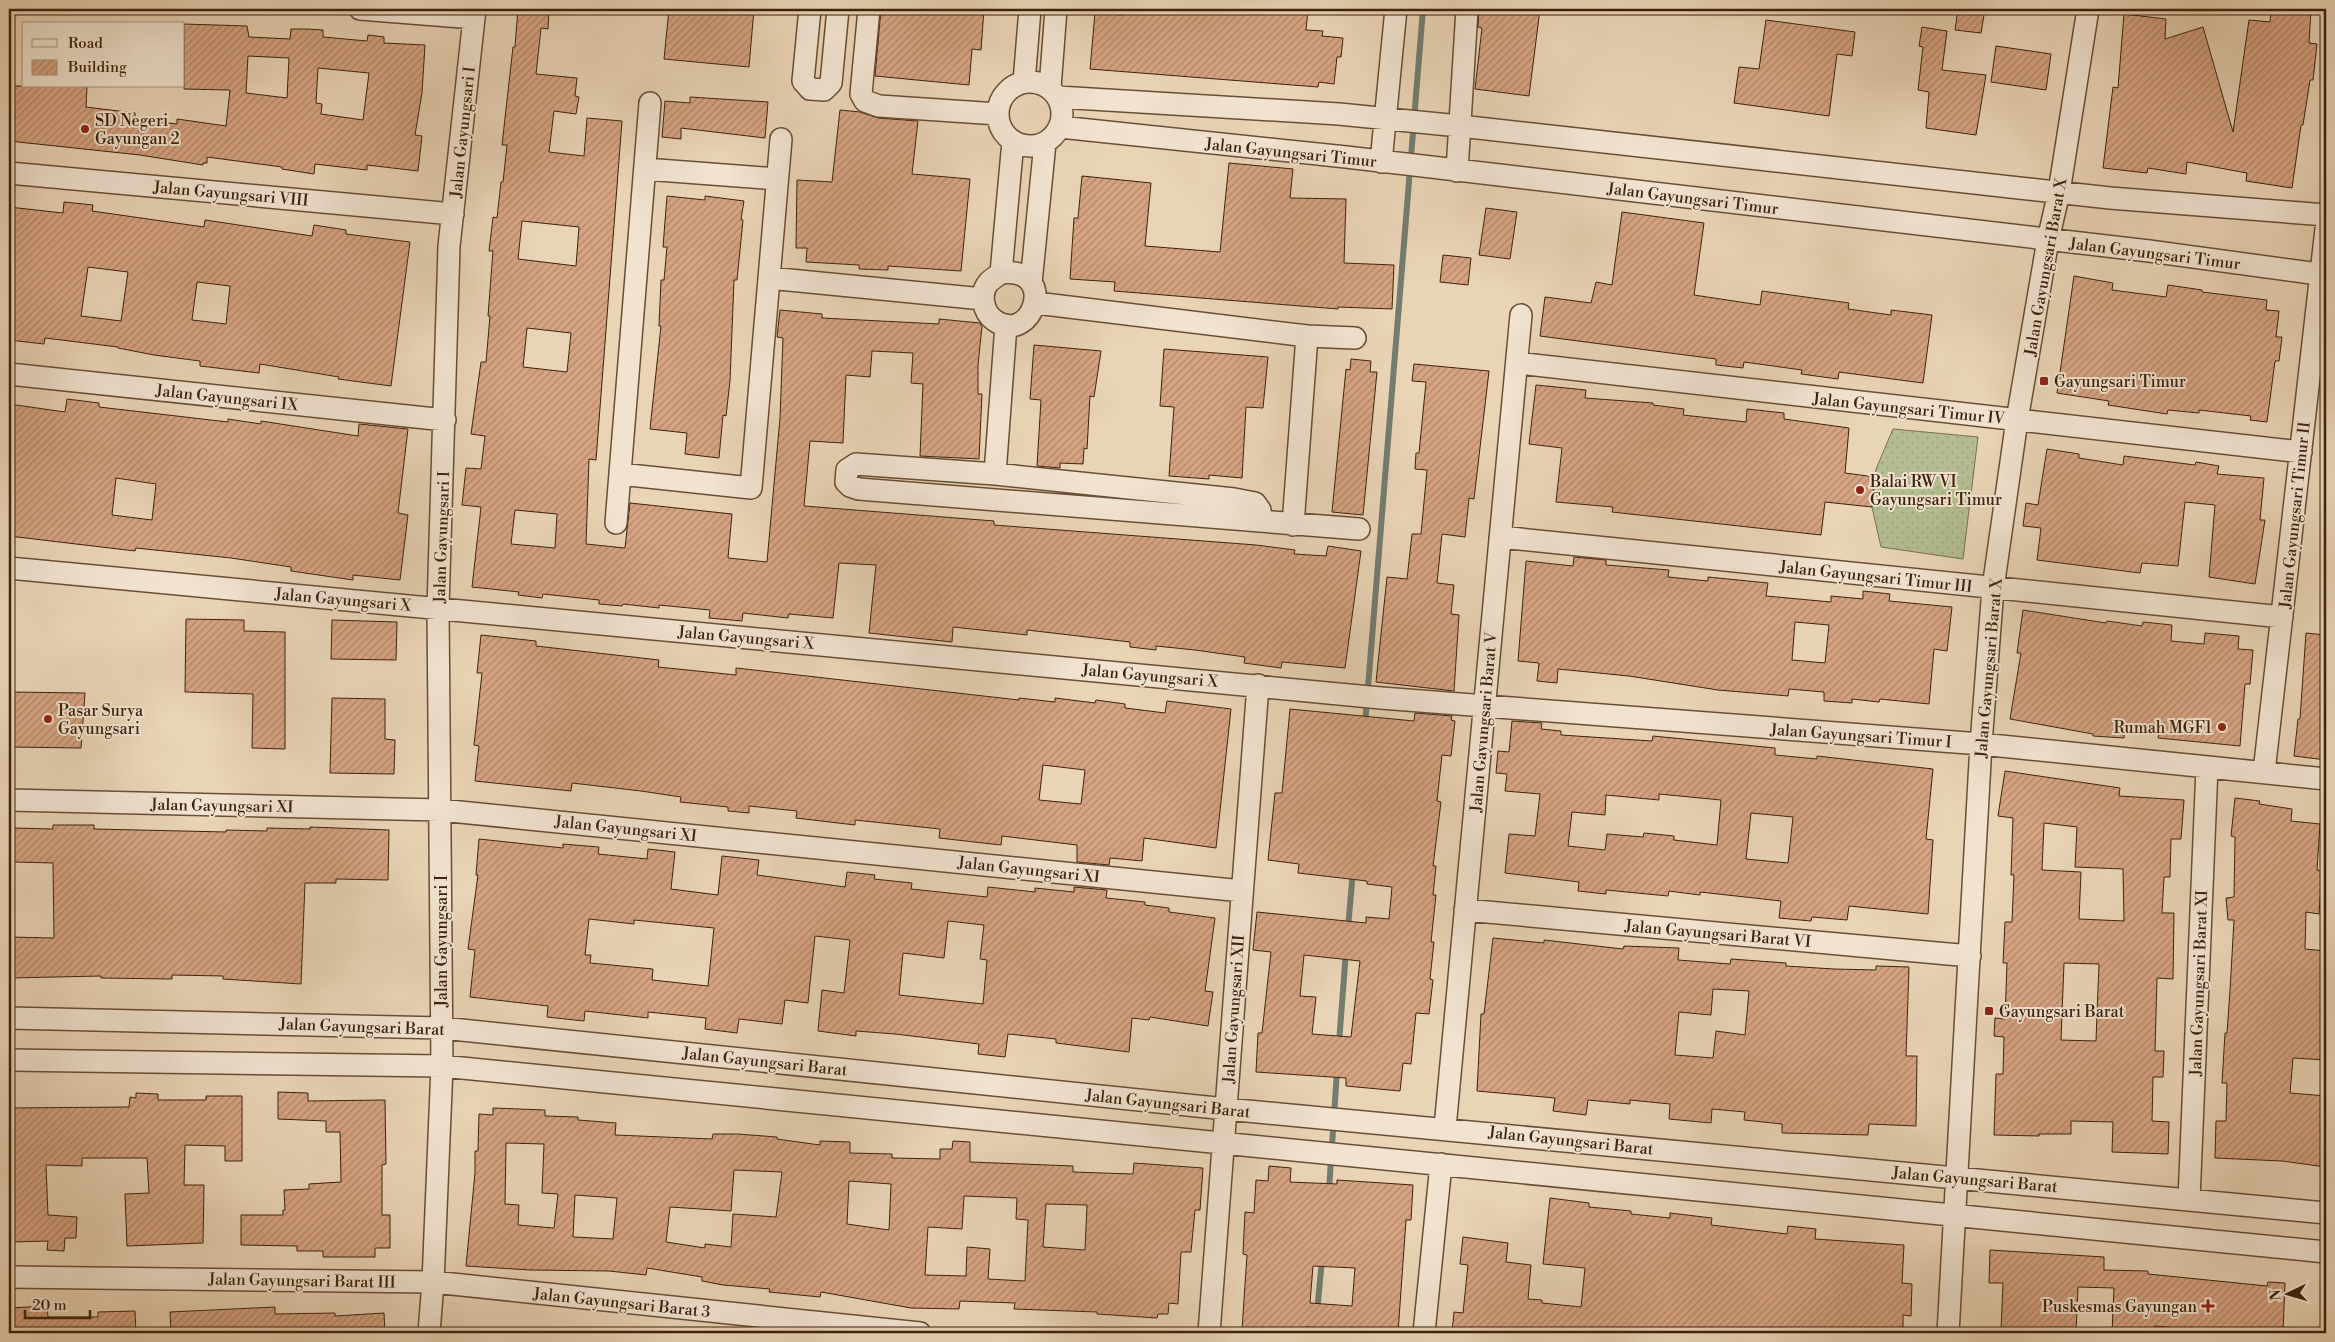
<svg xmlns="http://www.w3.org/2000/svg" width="2335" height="1342" font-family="'Libre Bodoni',serif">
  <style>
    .grass { fill: url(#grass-dots); stroke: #78704e }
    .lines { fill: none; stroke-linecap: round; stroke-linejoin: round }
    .stream { stroke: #737c6f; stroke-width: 6 }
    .building { fill: url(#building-hatch); stroke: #3d220c; fill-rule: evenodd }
    .minor-casing { stroke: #684e36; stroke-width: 24 }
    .minor { stroke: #f1e3d0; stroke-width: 21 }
    .poi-dot { fill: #8f2418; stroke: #f1e3d0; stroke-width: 2 }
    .labels { text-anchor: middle; stroke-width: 4; stroke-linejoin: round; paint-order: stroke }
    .poi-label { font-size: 16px; fill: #3d220c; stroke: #f1e3d0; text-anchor: start }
    .street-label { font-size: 16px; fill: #3d220c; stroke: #f1e3d0 }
  </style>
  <defs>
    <pattern id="grass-dots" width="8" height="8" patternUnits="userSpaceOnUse" patternTransform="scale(1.25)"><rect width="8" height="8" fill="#b3bd91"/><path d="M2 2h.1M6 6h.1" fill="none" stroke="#9ba27c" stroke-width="1.8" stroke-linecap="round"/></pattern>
    <pattern id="building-hatch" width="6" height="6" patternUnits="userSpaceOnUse" patternTransform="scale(1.25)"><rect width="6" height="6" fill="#d7a483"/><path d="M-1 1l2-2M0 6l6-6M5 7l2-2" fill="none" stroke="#b0856a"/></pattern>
  </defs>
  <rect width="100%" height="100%" fill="#e9d4b6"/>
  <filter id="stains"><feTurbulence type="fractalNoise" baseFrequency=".004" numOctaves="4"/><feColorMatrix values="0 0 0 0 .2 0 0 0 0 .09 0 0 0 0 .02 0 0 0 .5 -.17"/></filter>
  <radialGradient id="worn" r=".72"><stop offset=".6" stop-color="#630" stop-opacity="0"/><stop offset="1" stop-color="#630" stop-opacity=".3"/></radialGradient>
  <path class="grass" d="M1893,429L1978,437L1963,559L1881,547L1872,507L1876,469Z"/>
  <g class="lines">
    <path class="stream" d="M1365,724L1423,9
      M1348,928L1353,871
      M1339,1043L1346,951
      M1329,1190L1337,1071
      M1315,1333L1322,1260"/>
  </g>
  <path class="building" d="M518,9H549L548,29L541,28L536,74L577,78L575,96L579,97L576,114L554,111L549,152L584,156L587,118L622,121L596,460L589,459L586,544L625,548L630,503L732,514L728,558L767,562L780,418L783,338L777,337L780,310L822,314V318L939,324V319L980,323L982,326L978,365V394H982L979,459L920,456L923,384L911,383L913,353L872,351L870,377L846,375L843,443L810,441L804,506L994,521V525L1256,545L1295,550L1294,554L1326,556L1328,546L1361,551L1345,668L1282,662L1281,668L1244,663L1245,657L1195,650L1156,646V650L1130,647V642L1027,630V635L953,627L952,642L869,633L876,565L839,563L833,618L789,614L788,618L743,613L742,621L709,618L710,610L659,605V608L623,604L622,606L599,604V600L543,594L542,598L518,595L519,592L472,587L481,507L462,505L466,468L481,469L485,436L471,434L481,362H486L490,316H488L493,251H489L493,217L497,218L501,182H503L507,145H502L513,47H515ZM522,221L579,227L576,266L518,259ZM527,328L571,333L567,372L523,367ZM515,510L557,514L555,548L511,544Z
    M669,9H754L749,67L664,59Z
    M881,9H984L981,50L972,49L969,85L875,76Z
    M1122,9H1308L1306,30L1323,31L1322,36L1343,38L1341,57H1337L1334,84L1319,82L1318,87L1090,69L1095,13L1122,15Z
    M1479,9H1540L1529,96L1475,89L1482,28L1478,27Z
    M1958,9H1985L1981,33L1955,30Z
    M2271,9H2311L2309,43L2317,44L2313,80H2310L2303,125H2301L2292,188L2246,181L2247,173L2187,162L2186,174L2148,168L2147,173L2103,168L2113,87L2118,88L2124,14L2166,19L2165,39L2203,27L2233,132L2249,20L2270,22Z
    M1766,20L1855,32L1852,56L1837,54L1829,116L1734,103L1739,67L1759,69Z
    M184,24L247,26L249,37L290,39L291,29H306L323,30V37L367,41L368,35L384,37V43L425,45L422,93L415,135L422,136L418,171L367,165V170L315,164L314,174L282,169V167L207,157V163H203V165L140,155L9,141V86H87L86,107L135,113V119L177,124V119L226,126L230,90L184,89ZM248,56L289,58L287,98L246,93ZM318,68L369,73L363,120L321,114L322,104L316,103Z
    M1922,27L1947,31L1942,70L1986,75L1976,135L1926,128L1929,92L1918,90L1923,47L1919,46Z
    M1996,46L2051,54L2046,90L1991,82Z
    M690,97L768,102L765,138L681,128V139L662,137L665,101L690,103Z
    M840,110L860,112L878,118L918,121L912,174L970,179L961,271L888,266V270L859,269V265L806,262L807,248H796L797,180L832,182Z
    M1229,163L1293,169L1290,198L1346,199L1344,263L1394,265L1392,309L1338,307V309L1114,291L1115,282L1070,279L1074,218H1078L1082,176L1151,183L1145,246L1220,252Z
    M667,196L705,200V196L744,201L741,219L743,220L737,280H734L730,381L726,416L723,415L719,458L685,454L687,433L650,429L661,326H659L661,280H664L667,247H663Z
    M64,202L93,205L92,211L204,227L205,220L312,236L314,225L346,230V234L410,242L391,386L338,379L339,377L260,364L259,373L200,366V361L154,355L118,348V347L45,338L44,344L9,340V207L63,213ZM88,267L128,272L121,321L81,316ZM197,282L230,286L226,324L192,320Z
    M1486,208L1517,212L1510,259L1479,255Z
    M1622,212L1704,223L1694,295L1760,305L1762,291L1849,303L1848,309L1891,315V310L1932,315L1923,383L1839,372L1838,379L1801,374L1802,370L1744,362L1743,368L1716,365V359L1540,336L1545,297L1591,303L1596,282L1612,285Z
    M1443,255L1471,258L1468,285L1440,282Z
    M2074,276L2113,283L2112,290L2166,297L2168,285L2202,290V292L2267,300L2266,310L2279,311L2276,337H2282L2279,361H2275L2267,422L2250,420L2251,416L2199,410V413L2168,410L2167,414L2108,405L2109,401L2057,393Z
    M1034,345L1101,351L1094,397L1090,396L1087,449L1084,448L1083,464L1060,463V468L1037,466L1041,400L1030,399Z
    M1164,349L1268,357L1263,408L1246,407L1242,478L1209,475V479L1169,476L1174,407L1160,406Z
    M1351,359L1371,361L1370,372H1377L1363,515L1332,512L1346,369L1350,370Z
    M1414,364L1489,371L1474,499L1469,498L1465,537L1442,534L1437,583L1454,585L1451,614L1459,615L1454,691L1376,682L1387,577L1407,579L1412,534H1421L1427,470L1415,469L1416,453H1419L1426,382L1412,381Z
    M1536,385L1586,390L1585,398L1653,403V405L1684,409L1683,415L1746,422L1747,409L1784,413V419L1849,428L1845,473L1875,477L1872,507L1825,502L1821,535L1612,512L1613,507L1556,502L1562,448L1529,444Z
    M67,399L99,403V407L228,422V419L261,424V421L358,436L359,424L408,429L398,513L408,515L400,580L353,575V580L291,571V567L231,558L136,548L135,551L9,536V404L65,412ZM116,478L156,484L152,520L112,515Z
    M2047,449L2079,454V458L2123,465L2124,456L2195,465L2196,462L2219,466L2217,474L2264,478L2260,520H2265L2255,584L2209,577L2215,505L2185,502L2178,566L2142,563L2140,573L2037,560L2041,528L2023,526L2026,503L2038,505Z
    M1574,557L1606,560V565L1669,570L1668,577L1708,581V577L1768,583L1766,596L1831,602V596L1863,599V591L1890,594L1889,601L1952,607L1947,651L1934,649L1929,704L1880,699L1879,702L1852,699V703L1824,701V692L1789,689L1788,696L1718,690L1629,676L1558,669L1557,683L1537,681L1539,663L1518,661L1526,561L1573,566ZM1795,622L1829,625L1825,663L1792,660Z
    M2023,610L2106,623L2107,621L2142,626L2143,622L2172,625L2171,641L2204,644L2205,633L2239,636L2238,649L2253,650L2250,684H2245L2240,746L2158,738L2159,733L2125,730L2124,738L2093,736V734L2010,719L2021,653H2017Z
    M186,619L244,620V631L285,632V749L252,748L253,694L185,692Z
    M332,620L397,622L396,660L331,659Z
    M2306,633L2326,635V760L2294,756L2298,719H2300Z
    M481,635L536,641V646L659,660L658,667L736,675V668L1019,700V698L1055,702V698L1095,703L1096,700L1125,704V708L1165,713L1167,701L1231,709L1216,848L1144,838L1142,861L1110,858L1109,865L1077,862V845L1002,836L1001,845L939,838L940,829L855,820V825L796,818L797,811L749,806V813L728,811V807L680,802L681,797L641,791L572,783L571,791L475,781L479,746L474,745L482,673H477ZM1043,765L1085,770L1081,804L1039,800Z
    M10,692L85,693L81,748L11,747Z
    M332,698L385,699V739L395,740L394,774L330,773Z
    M1290,709L1414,721L1415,713L1452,716L1451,720L1455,721L1451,756L1442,755L1437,801L1441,802L1433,866H1436L1433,895H1436L1431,942H1434L1430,979L1433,980L1429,1014L1416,1013L1411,1064L1403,1063L1400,1091L1346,1086V1078L1256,1072L1258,1033H1262L1271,952L1253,950L1257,912L1366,923V917L1389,919L1392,887L1367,884V881L1298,873L1299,864L1268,860L1275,793H1282ZM1304,955L1360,961L1351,1037L1312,1034L1316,997L1300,996Z
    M1512,721L1542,723L1541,729L1561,731V735L1652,741L1653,736L1775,748V755L1817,759V756L1933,769L1926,839L1933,840L1928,914L1849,906L1847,920L1812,917L1811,921L1779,918L1781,901L1700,892V895L1669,891L1668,896L1606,890V894L1578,891L1579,882L1505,873L1509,834L1535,836L1540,794L1505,791L1507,774L1496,773L1498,751L1509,752ZM1659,794L1721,800L1717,845L1674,840V836L1644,833L1643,837L1607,834L1605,850L1568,846L1572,812L1605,815L1606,795L1659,800ZM1751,813L1793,817L1788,863L1746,859Z
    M2005,771L2120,788L2119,796L2184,800L2181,839H2171L2170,877H2164L2162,913H2174L2173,979L2157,978L2155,1051H2164L2163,1077H2153L2152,1121L2169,1122L2168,1154L2112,1152L2113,1122L2071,1121V1134H2039V1136L1994,1135L1996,1074H2003L2004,1037L1994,1036L1995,1018L2005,1019L2007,963H2003L2005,922H2012L2014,875H2011L2013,818L1998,816ZM2044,823L2077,827L2075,867L2123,869L2124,921L2079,919L2081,872L2042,870ZM2064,963L2099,964L2096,1041L2061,1040Z
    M2235,798L2260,801L2259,804L2292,809L2291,821L2320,824L2317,870L2322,871L2319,914L2306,912L2305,949L2326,951V1060L2293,1058L2290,1093L2326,1096V1167L2282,1161L2215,1158L2216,1121H2226L2227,1083H2222L2225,1033H2227L2230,991L2234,920H2228L2226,898L2234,897L2235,837L2231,836Z
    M53,825H94V829L226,832V830L267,831V828L310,829V827L389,830L388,880L336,879V883H305L301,984L223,979V976L172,975V979L101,978V976L9,978V937L54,938L53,863L14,862V828L53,829Z
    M479,839L563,848V844L599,847L598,854L647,859L648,849L675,852L671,889L718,895L722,856L759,860L757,875L845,887L847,872L875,875L874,879L912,883L911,889L987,897L988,887L1035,892V888L1074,892V887L1107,890L1106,898L1145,902V905L1169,908V912L1215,918L1205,991L1213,992L1208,1026L1150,1017L1149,1020L1132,1018L1129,1052L1056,1043V1039L1008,1034L1005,1057L978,1054L979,1044L895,1034L856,1031V1036L818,1031L822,990L844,993L850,940L815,936L808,1003L785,1000L782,1024L739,1019L737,1033L705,1029L706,1018L648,1012V1018L585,1011L584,1021L547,1017L548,1006L470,997L475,950L468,949L478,875H476ZM589,919L634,924V920L714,928L708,986L652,980L653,969L590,963L591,955H585ZM948,921L984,925L980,959L987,960L983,1004L899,995L903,953L944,958Z
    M1493,938L1544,943V940L1623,949L1624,946L1679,948L1678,960L1730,964L1731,959L1786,963V966L1834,969L1876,970V966L1909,967L1906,1056H1917L1916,1126L1869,1124L1868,1135L1782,1133V1124L1744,1120L1745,1112L1712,1109L1711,1123L1669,1119L1670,1104L1630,1100V1104L1588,1100L1586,1115L1553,1111L1555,1098L1477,1091L1481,1014H1484ZM1713,989L1749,991L1745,1035L1716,1031L1713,1058L1675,1055L1679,1012L1711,1015Z
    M278,1092L308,1093V1101L385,1100L386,1164L382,1165V1215H390V1248H375V1257H323V1251H297V1246L241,1245V1215H283V1210H285L284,1190L309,1189V1184L341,1182L340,1132H326V1121L278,1119Z
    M136,1093L158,1094V1100H206V1096H242V1161H225V1146L185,1145L184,1185H204L203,1243L127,1246L125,1194L149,1193L147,1158H82V1166L46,1165L48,1215L77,1217L76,1238H65L64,1251L47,1250L48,1241L9,1242V1108L129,1107L130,1097L136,1098Z
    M493,1108L545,1110V1116L578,1117V1120L616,1123L615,1135L712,1139L713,1134H737L777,1137V1139L820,1145V1141L850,1142V1153L892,1154V1158L940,1159V1149H952L953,1141L970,1142V1162L1073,1166V1172L1133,1174L1134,1163L1203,1168L1200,1210H1195L1191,1252H1181L1178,1304L1169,1303L1168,1314H1158L1157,1318L1097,1314V1312L1014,1309L1015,1303L960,1301L959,1309L911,1308L821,1292L820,1297L769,1292L770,1289L723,1285L702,1281V1277L647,1268L646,1275L609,1271L530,1270L466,1266L475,1173V1151H478L479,1114L493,1115ZM506,1143L544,1144L542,1193L558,1194L554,1228L518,1225L519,1205L505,1204ZM734,1170L782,1172L776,1217L733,1214L731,1247L705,1244V1248L666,1242L670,1207L731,1211ZM849,1181L891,1184L889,1230L847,1224ZM575,1195L617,1198L613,1239L573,1237ZM964,1196L1017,1198L1016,1219L1028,1220L1025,1281L988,1279L990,1249L967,1247L966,1276L925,1275L928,1227L962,1229ZM1046,1204L1087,1205L1085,1250L1043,1247Z
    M1269,1166L1291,1168L1290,1182L1337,1184V1180L1413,1185L1411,1220H1406L1398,1333L1306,1327V1333H1270V1331L1242,1330L1247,1255L1243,1254L1245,1212L1254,1213L1256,1180L1268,1181ZM1313,1266L1355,1268L1352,1306L1310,1303Z
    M1550,1198L1589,1203V1207L1631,1211V1214L1670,1218V1213L1712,1218L1711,1225L1787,1234L1788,1226L1816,1229L1815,1239L1904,1245L1902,1283L1912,1284L1911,1316L1903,1315V1333H1452L1454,1312L1463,1313L1468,1265L1460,1264L1463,1237L1508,1243L1506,1262L1531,1265L1528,1299L1542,1300V1303L1581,1307L1585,1268L1543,1264Z
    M1990,1250L2104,1257V1270L2148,1271V1274L2267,1286L2268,1282L2285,1283L2283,1333H2232L2155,1326V1333H2112L2114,1288L2078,1287L2076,1333L2001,1331L2003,1283H1989Z
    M47,1306L48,1317H98V1312L135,1311L136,1333H9V1308Z
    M275,1307V1314L335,1313V1316L384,1313L385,1333H171L170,1312Z"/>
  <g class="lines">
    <defs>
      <path id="minor" d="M360,9L474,18
        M810,9L803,81L810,89L824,90L831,83L838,9
        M869,9L861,94L865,101L879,106L998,114
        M1024,82L1030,9
        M998 114a32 32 0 1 1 64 0a32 32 0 1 1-64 0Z
        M1050,88L1056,9
        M1058,97L1339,114L1469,127L2110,198L2326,215
        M1060,127L1346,157L2149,251L2326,275
        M1381,162L1396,9
        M645,169L777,179
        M1457,171L1467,9
        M9,173L453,214
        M1001,273C1060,266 1032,348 994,320C983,312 979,293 989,282C992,279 997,276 1001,273L1013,141
        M769,278L983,299
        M1031,283L1045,143
        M1036,303L1307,336L1355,338
        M1517,363L2301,452
        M9,374L445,420
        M620,474L751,488L781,139
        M995,474L1006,325
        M1261,521L1260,510L1255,503L1234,499L995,474L856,464L847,470L846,482L850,486L859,489L1359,529
        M616,523L650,103
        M1293,525L1307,336
        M1500,537L2282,617
        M9,568L1381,698L1981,744L2326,779
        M2264,772L2326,229
        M9,800L440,810L1242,891
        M1465,910L1970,956
        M9,1018L442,1028L1226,1109L2326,1213
        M9,1060L442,1066L2326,1252
        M1445,1128L1521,315
        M2189,1200L2207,767
        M9,1277L433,1282L920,1333
        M429,1333L433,1282L442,1066L438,608L449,246L475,9
        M1209,1333L1258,685
        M1424,1333L1441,1164
        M1948,1333L1981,744L1993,588L2017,420L2048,240L2059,192L2088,9"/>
    </defs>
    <use href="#minor" class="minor-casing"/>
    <use href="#minor" class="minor"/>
  </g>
  <g class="poi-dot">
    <circle cx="85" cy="129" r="5"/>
    <rect x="2039" y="376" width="10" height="10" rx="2.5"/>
    <circle cx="1860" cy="490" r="5"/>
    <circle cx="48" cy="719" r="5"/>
    <circle cx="2222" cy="727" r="5"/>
    <rect x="1984" y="1006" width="10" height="10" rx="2.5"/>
    <path d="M2205.5 1298.5h5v5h5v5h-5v5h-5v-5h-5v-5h5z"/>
  </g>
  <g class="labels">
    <g class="poi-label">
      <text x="95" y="126">SD Negeri<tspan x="95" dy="18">Gayungan 2</tspan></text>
      <text x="2054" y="387">Gayungsari Timur</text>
      <text x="1870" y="487">Balai RW VI<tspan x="1870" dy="18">Gayungsari Timur</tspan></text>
      <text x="58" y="716">Pasar Surya<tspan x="58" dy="18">Gayungsari</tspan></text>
      <text x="2212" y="733" text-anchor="end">Rumah MGF1</text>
      <text x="1999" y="1017">Gayungsari Barat</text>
      <text x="2197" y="1312" text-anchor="end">Puskesmas Gayungan</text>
    </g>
    <g class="street-label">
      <text transform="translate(462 132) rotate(-84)" y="6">Jalan Gayungsari I</text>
      <text transform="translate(1291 152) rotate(6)" y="6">Jalan Gayungsari Timur</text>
      <text transform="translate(231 193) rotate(5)" y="6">Jalan Gayungsari VIII</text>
      <text transform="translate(1693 198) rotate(7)" y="6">Jalan Gayungsari Timur</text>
      <text transform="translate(2155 253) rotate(7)" y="6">Jalan Gayungsari Timur</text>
      <text transform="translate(2045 267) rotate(-80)" y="6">Jalan Gayungsari Barat X</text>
      <text transform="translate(227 397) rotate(6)" y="6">Jalan Gayungsari IX</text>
      <text transform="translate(1909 408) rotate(6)" y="6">Jalan Gayungsari Timur IV</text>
      <text transform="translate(2294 515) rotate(-84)" y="6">Jalan Gayungsari Timur II</text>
      <text transform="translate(441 537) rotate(-88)" y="6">Jalan Gayungsari I</text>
      <text transform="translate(1876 576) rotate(6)" y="6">Jalan Gayungsari Timur III</text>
      <text transform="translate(343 599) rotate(5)" y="6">Jalan Gayungsari X</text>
      <text transform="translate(746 637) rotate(5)" y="6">Jalan Gayungsari X</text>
      <text transform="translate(1988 668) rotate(-85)" y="6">Jalan Gayungsari Barat X</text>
      <text transform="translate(1150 675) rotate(5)" y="6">Jalan Gayungsari X</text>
      <text transform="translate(1483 722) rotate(-85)" y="6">Jalan Gayungsari Barat V</text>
      <text transform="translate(1861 735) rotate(4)" y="6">Jalan Gayungsari Timur I</text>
      <text transform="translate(222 805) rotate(1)" y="6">Jalan Gayungsari XI</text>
      <text transform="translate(626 828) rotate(6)" y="6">Jalan Gayungsari XI</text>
      <text transform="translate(1029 869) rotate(6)" y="6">Jalan Gayungsari XI</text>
      <text transform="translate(1718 933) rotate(5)" y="6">Jalan Gayungsari Barat VI</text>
      <text transform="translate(441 941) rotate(-90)" y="6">Jalan Gayungsari I</text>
      <text transform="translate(2198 983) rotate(-88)" y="6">Jalan Gayungsari Barat XI</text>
      <text transform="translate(1233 1009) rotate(-86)" y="6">Jalan Gayungsari XII</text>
      <text transform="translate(362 1026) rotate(2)" y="6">Jalan Gayungsari Barat</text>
      <text transform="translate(765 1061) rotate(6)" y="6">Jalan Gayungsari Barat</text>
      <text transform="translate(1168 1103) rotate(6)" y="6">Jalan Gayungsari Barat</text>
      <text transform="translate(1571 1140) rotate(6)" y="6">Jalan Gayungsari Barat</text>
      <text transform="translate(1975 1179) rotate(5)" y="6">Jalan Gayungsari Barat</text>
      <text transform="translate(302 1280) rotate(1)" y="6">Jalan Gayungsari Barat III</text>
      <text transform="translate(622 1302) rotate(6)" y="6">Jalan Gayungsari Barat 3</text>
    </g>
  </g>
  <rect width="2335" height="1342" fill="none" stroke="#e9d4b6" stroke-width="30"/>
  <rect x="10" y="10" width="2315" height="1322" fill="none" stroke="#3d220c" stroke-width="2.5"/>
  <rect x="15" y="15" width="2305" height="1312" fill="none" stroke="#3d220c"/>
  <rect x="22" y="22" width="162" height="65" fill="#f1e3d0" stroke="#a99682"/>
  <rect x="32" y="39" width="25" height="8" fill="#f1e3d0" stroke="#a99682"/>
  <text x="68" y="48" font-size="15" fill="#3d220c">Road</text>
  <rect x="32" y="60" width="25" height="15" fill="url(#building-hatch)" stroke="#a99682"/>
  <text x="68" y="72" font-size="15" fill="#3d220c">Building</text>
  <g transform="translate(2288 1294) rotate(265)" stroke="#f1e3d0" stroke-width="4" paint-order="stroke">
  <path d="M0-4L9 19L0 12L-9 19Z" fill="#3d220c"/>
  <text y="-8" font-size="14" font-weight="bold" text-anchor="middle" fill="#3d220c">N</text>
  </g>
  <path d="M25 1310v8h65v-8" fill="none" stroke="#3d220c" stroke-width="2.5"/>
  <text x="32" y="1310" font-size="15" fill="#3d220c" stroke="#f1e3d0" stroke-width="4" paint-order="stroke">20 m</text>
  <rect width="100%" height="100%" filter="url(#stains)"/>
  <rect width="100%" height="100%" fill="url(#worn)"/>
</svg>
